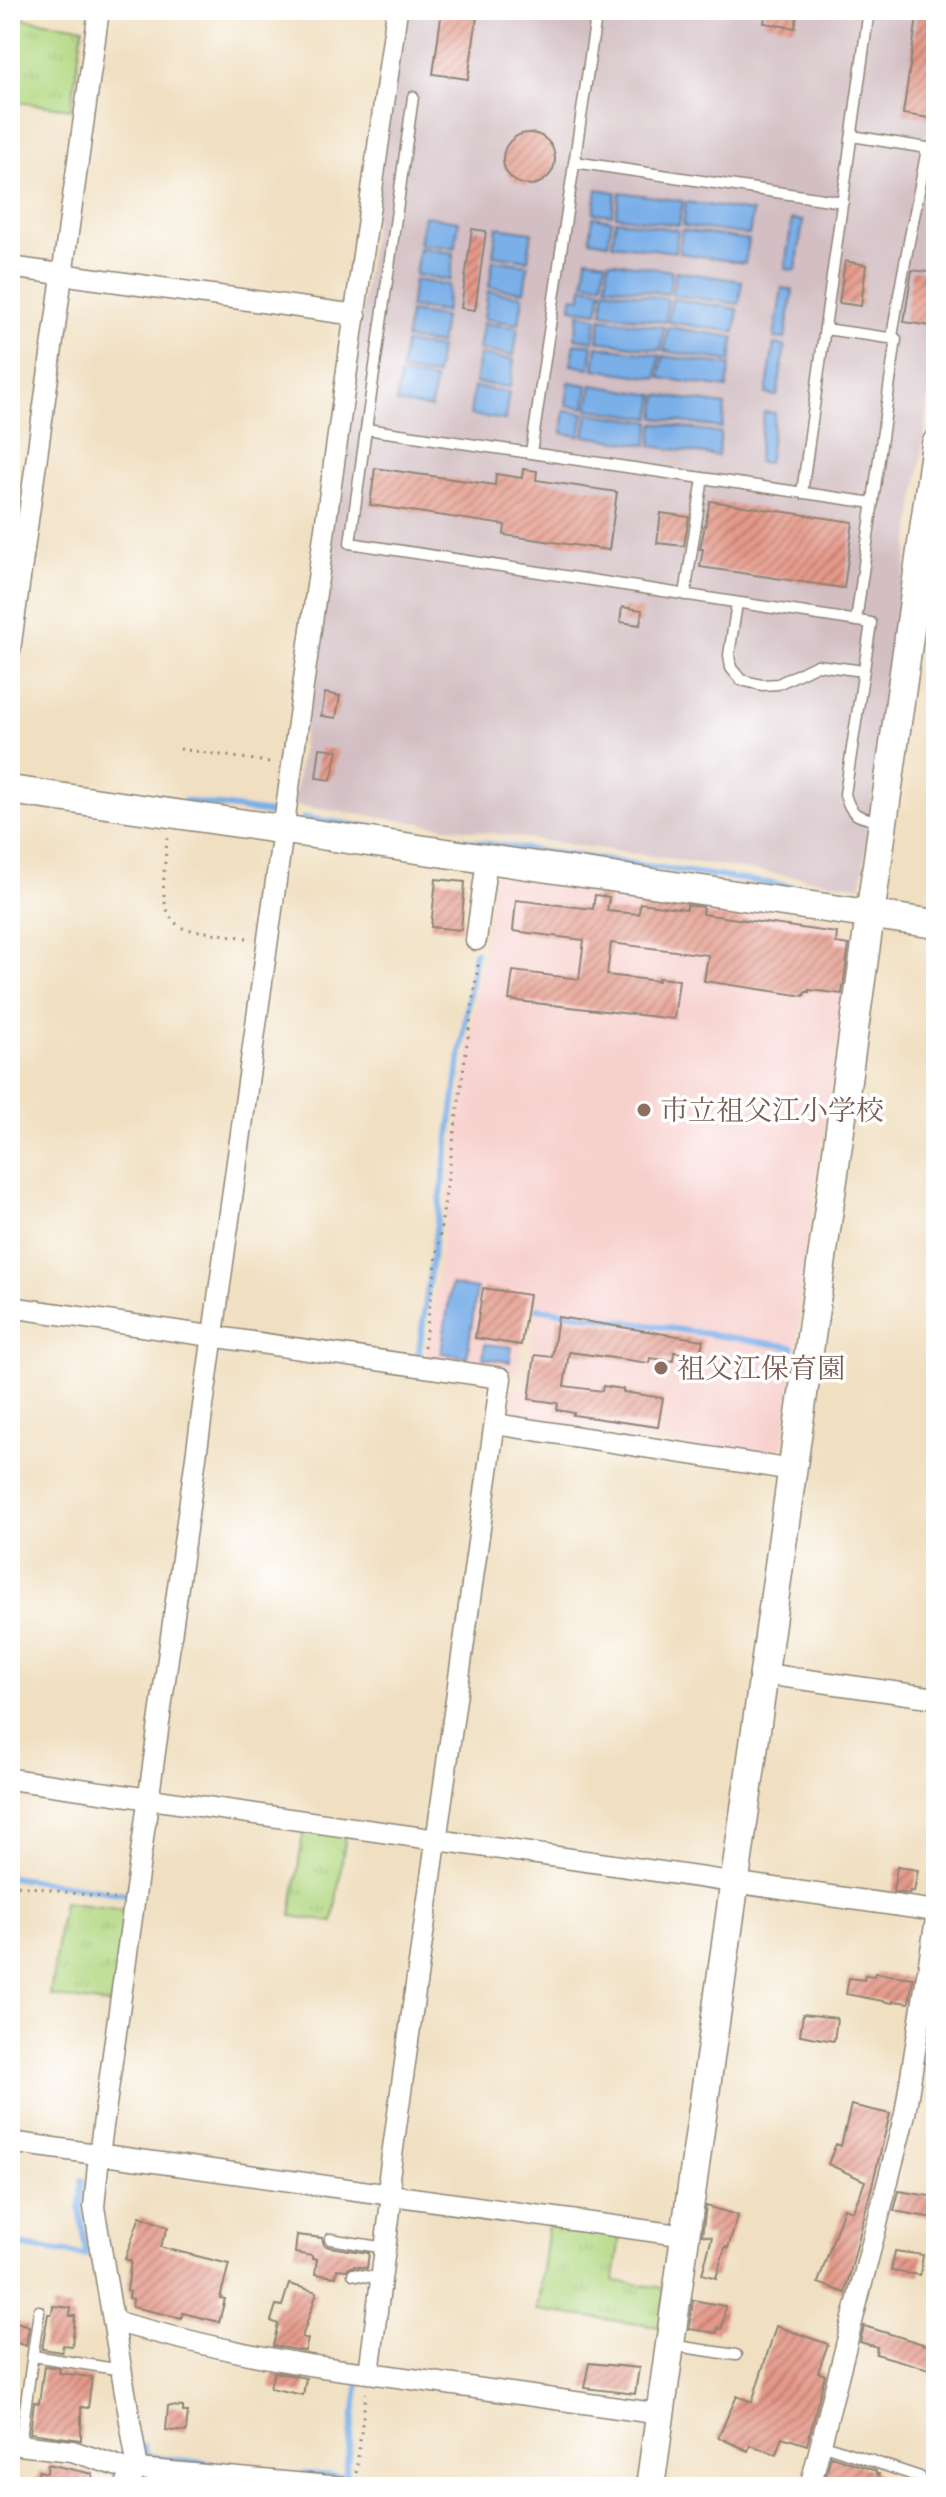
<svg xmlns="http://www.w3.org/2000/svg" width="946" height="2497" font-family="'Old Standard TT','Noto Serif JP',serif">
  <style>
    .built { fill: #f7d0cd }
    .industrial { fill: #d2bec3 }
    .grass { fill: url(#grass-tufts); stroke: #6e8256; stroke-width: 2 }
    .water { fill: #7aafe8; stroke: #526d8a; stroke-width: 2 }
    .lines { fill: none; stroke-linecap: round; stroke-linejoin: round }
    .stream { stroke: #7aafe8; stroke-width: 6 }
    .building { fill: url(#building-hatch) }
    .lane-casing { stroke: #8e8576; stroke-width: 13 }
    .street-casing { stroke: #8e8576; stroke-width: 23 }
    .secondary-casing { stroke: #8e8576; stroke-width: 31 }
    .path { stroke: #8e8576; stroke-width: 3; stroke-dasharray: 2 6; stroke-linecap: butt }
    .lane { stroke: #fff; stroke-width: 10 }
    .street { stroke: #fff; stroke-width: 20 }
    .secondary { stroke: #fff; stroke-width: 28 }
    .education-dot { fill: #8d6e63; stroke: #fff; stroke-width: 3 }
    .labels { text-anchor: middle; stroke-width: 7; stroke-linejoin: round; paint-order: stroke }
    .education-label { font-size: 28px; fill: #785e54; stroke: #fff; text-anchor: start }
  </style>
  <defs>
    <pattern id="grass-tufts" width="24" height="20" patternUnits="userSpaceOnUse" patternTransform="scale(2)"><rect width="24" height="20" fill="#b2d882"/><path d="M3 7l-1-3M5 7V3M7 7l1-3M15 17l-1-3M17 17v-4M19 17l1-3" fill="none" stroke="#99ba70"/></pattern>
    <pattern id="building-hatch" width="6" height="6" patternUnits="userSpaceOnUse" patternTransform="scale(2)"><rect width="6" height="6" fill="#e49888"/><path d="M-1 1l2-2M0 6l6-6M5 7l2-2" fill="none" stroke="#b97c6f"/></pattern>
  </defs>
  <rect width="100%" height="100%" fill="#fff"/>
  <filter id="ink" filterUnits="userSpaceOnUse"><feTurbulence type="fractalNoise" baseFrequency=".0125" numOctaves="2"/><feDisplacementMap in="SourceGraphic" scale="16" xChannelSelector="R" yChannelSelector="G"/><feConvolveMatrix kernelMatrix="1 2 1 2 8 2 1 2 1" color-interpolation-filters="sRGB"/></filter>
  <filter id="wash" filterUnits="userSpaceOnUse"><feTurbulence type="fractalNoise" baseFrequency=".006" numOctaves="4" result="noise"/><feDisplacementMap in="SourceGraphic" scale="32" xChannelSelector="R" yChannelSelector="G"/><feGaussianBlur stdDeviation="1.8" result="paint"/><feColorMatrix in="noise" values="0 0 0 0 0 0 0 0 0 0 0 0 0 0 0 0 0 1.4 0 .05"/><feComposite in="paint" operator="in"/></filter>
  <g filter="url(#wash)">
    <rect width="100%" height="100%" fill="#f0dfc0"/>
    <path class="built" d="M494,873L838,921L852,941L802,1278L797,1345L529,1304L518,1374L425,1360Z
      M536,1310L797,1350L782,1450L770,1458L512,1420L509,1416L513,1386L525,1388Z"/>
    <path class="industrial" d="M403,10H936V352L861,886L294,805Z"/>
    <path class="grass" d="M10,17L83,27L71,109L10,101Z
      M304,1827L346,1834L333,1922L291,1916Z
      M63,1902L126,1910L112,2005L50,1996Z
      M548,2225L620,2235L614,2281L665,2288L660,2327L537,2310Z"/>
    <path class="water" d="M597,189L616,192L612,215L594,213Z
      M620,192L683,201L679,225L616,216Z
      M686,202L753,212L749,235L683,226Z
      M424,216L459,221L455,248L419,244Z
      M593,217L612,220L608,243L590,240Z
      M792,219L803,221L796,270L785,269Z
      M616,220L678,230L675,252L612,244Z
      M497,227L532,232L528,260L493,255Z
      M682,230L749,240L745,263L679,253Z
      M419,248L454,253L450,280L415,275Z
      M587,258L606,261L602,284L584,282Z
      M493,260L528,265L524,292L489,287Z
      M609,261L672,271L669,294L606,285Z
      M676,271L742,281L739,304L672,295Z
      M414,280L449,285L445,312L410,307Z
      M583,286L602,289L598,312L571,308L572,297L581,298Z
      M782,288L793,290L785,339L774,338Z
      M605,289L668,299L665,322L602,313Z
      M488,291L523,296L519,324L484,319Z
      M672,299L738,309L735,332L668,322Z
      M409,312L444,317L440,344L406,339Z
      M579,314L597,317L594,341L575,338Z
      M601,318L664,327L661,350L598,341Z
      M483,323L518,328L514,356L479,350Z
      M668,327L734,337L731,361L664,351Z
      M405,343L440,348L436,376L401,371Z
      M575,343L593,345L590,368L571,365Z
      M774,344L785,346L777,396L766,394Z
      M597,346L660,355L657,378L594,369Z
      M479,355L514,360L510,387L475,383Z
      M663,356L730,365L727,388L660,378Z
      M400,375L435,380L431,408L396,403Z
      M569,382L588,385L585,408L566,405Z
      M592,385L655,395L651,418L588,409Z
      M474,387L509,392L505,420L470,415Z
      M658,395L725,405L722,428L655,418Z
      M565,410L584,413L580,436L562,433Z
      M764,412L775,413L768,463L757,462Z
      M588,413L651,422L647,445L584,436Z
      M654,423L721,433L718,456L651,446Z
      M451,1285L477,1289L467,1357L441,1353Z
      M485,1344L512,1347L510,1362L483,1358Z"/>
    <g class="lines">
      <path class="stream" d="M185,801L270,813
        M304,818L845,894
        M903,902L936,906
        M537,1308L793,1347
        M418,1358L475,952
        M10,1877L126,1894
        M10,2244L86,2255L80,2209L82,2180
        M144,2446L145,2454L151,2457L273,2471
        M304,2474L348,2477
        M345,2477L359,2381
        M359,2478L467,2487"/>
    </g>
    <g id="blocks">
      <path class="building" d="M442,10H478L468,79L433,74Z
        M766,10H798L795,28L764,23Z
        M918,10H936V119L903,114Z
        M503 159a26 26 0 1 1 52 0a26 26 0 1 1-52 0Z
        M472,229L486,231L475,310L461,308Z
        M845,261L866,265L861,306L839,303Z
        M912,270L936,273L932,326L904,322Z
        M375,468L495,485L496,474L522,478L523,469L537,471L536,480L617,492L609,550L504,535L505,525L370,505Z
        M710,501L853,522L844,588L700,567L703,549H700Z
        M661,513L689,517L684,546L657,543Z
        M622,607L642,610L640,625L620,622Z
        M325,693L340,696L336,718L321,716Z
        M320,748L338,750L331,780L316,778Z
        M436,879L465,882L461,930L431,927Z
        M595,895L609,897L607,911L639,914L640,903L687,909V905L703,907L702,914L837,933L836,943L849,945L842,994L809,990V992H805L804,996L704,981L708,955L611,943L607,975L658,981V978L679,980L674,1019L509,1000L513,971L579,979L584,940L513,931L516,900L593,909Z
        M483,1288L529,1295L521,1345L475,1338Z
        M558,1317L703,1340L700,1356L674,1352L673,1361L650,1358L649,1363L569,1352L564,1386L602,1391L603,1386L623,1389V1392L663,1398L658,1427L573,1415L574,1413L557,1410L558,1403L529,1399L535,1355L552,1357Z
        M897,1867L918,1870L914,1892L910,1891L909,1894L893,1892Z
        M875,1973L913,1978L909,2003L893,2001V2003L846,1994L849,1978L864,1980L865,1975L874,1976Z
        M803,2014L837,2018L834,2041L800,2035Z
        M851,2105L890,2114L845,2293L818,2283L844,2208L853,2211L865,2181L828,2164L836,2144L841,2146Z
        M899,2191L936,2197L934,2218L894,2211Z
        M706,2206L738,2215L728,2248L725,2247L716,2278L702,2274L712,2237L702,2235Z
        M140,2216L168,2227L160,2247L229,2264L220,2298L225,2299L219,2322L183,2313L182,2318L132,2307L133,2299L129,2298L130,2292L127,2291L131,2261L125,2259Z
        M297,2235L322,2238L324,2245L329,2247L369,2253L367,2268L354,2266L346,2270L337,2269L336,2277L315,2274L317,2259H312V2256L295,2253Z
        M895,2251L923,2255L920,2275L891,2271Z
        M289,2284L317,2292L302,2337L308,2339L305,2351L273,2346L278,2324L271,2321L276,2305L282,2306Z
        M693,2300L725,2306L722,2329L718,2328L717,2333L689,2329Z
        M53,2306L71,2308L70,2316H75L72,2346L63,2345L62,2352L42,2349L48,2314H52Z
        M10,2320L29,2326L26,2346L10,2341Z
        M776,2326L828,2344L818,2372L825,2375L807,2445L782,2437L776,2454L750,2445L748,2451L718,2437L737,2396L752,2402Z
        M864,2326L936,2348V2371L876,2354L877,2347L860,2342Z
        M589,2363L639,2368L635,2394L584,2388Z
        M44,2366L60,2368L59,2373L92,2377L88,2408L81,2407V2440L30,2433L34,2402L39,2403Z
        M274,2372L306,2378L303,2395L270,2388Z
        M168,2406L183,2407V2412H188L186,2432L166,2430Z
        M831,2456L876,2471V2474H879L875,2487H823Z
        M48,2464L93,2474L90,2487H35L39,2471L47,2473Z"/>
    </g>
  </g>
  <g filter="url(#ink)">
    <use href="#blocks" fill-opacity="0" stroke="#8e8576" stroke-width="2"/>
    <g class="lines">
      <defs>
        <path id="lane" d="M413,97L350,543L871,623L845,794C851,817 859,817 880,821
          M852,136L927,148C916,212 901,274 892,338
          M574,162L843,202
          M825,329L896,339L856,621
          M366,429L873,503
          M531,453L597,10
          M802,493L869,10
          M685,595L703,478
          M737,603L729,655L731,668L741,680L762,685L778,684L817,665L864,671
          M330,2239L385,2248
          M353,2274L381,2279
          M670,2345L736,2355
          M33,2356L122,2370
          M821,2444L920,2477
          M20,2445L39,2311"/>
        <path id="street" d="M10,267L356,315
          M10,650L99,10
          M476,940L487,860
          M10,1307L501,1378L389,2177L392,2195L369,2373L661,2414
          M495,1424L793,1470
          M765,1674L936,1698
          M10,1779L936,1911
          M10,2142L686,2236
          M113,2321C198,2344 282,2364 369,2373
          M10,2444L72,2451L136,2472
          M138,2469L342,2487
          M124,2487L138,2469L94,2207L99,2155L397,10
          M810,2487L905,2114L936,1919"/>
        <path id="secondary" d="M10,790L936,924
          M650,2487L936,444"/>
      </defs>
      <use href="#lane" class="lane-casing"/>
      <use href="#street" class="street-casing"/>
      <use href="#secondary" class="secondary-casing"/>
      <path class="path" d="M180,749L275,763
        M167,838C166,866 153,916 185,929L247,938
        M424,1347L479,959
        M10,1884L114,1899
        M356,2473L366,2393"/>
      <use href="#lane" class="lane"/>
      <use href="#street" class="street"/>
      <use href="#secondary" class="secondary"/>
    </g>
  </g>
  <g class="education-dot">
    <circle cx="644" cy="1110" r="8"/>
    <circle cx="661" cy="1368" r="8"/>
  </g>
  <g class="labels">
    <g class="education-label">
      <text x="660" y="1120">市立祖父江小学校</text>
      <text x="677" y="1378">祖父江保育園</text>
    </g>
  </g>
  <rect width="946" height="2497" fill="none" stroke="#fff" stroke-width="40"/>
</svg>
